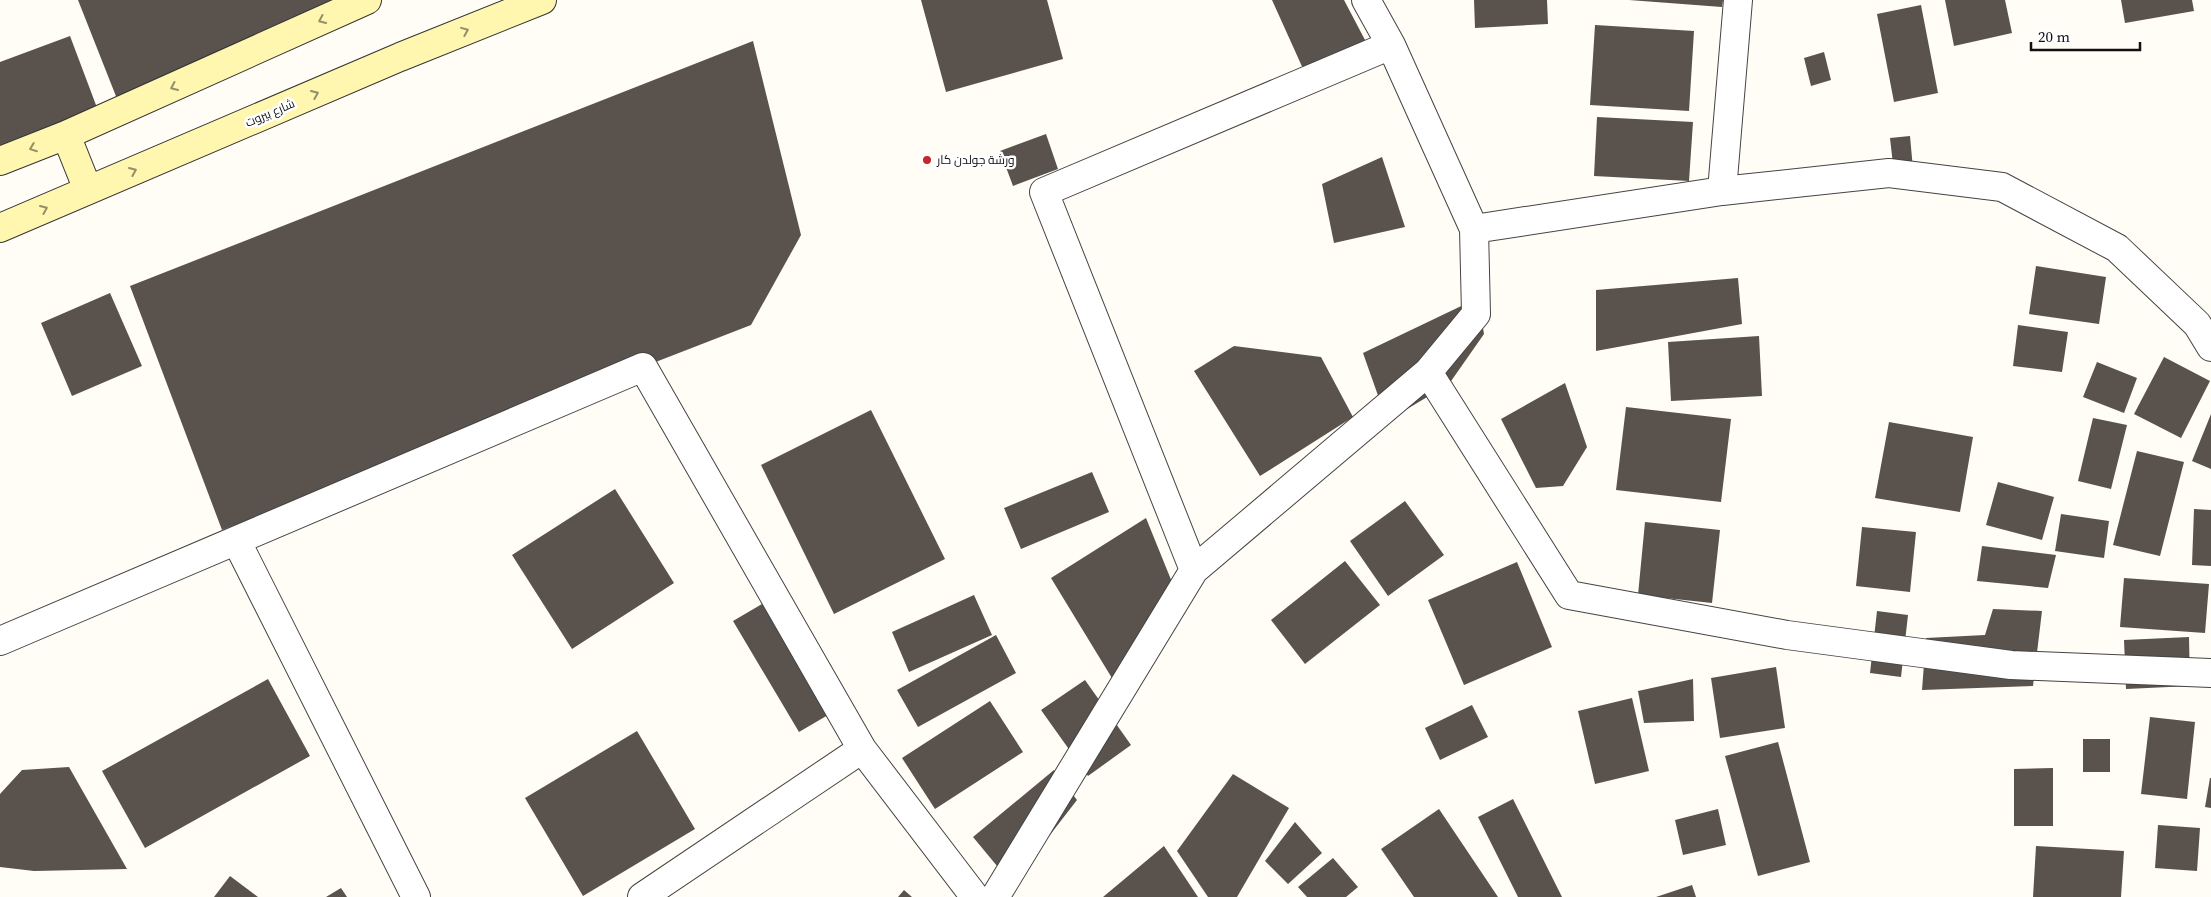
<svg xmlns="http://www.w3.org/2000/svg" width="2211" height="897" font-family="'Source Serif 4',Cairo,serif">
  <style>
    .building { fill: #5a524d }
    .lines { fill: none; stroke-linecap: round; stroke-linejoin: round }
    .street-casing { stroke: #444; stroke-width: 30 }
    .secondary-casing { stroke: #333; stroke-width: 30 }
    .street { stroke: #fff; stroke-width: 28 }
    .secondary { stroke: #fff6b0; stroke-width: 28 }
    .oneway { stroke: #948f68 }
    .poi-dot { fill: #c4262e; stroke: #fff; stroke-width: 2 }
    .labels { text-anchor: middle; stroke-width: 5; stroke-linejoin: round; paint-order: stroke }
    .street-label { font-size: 12px; fill: #111; stroke: #fff }
    .poi-label { font-size: 12px; fill: #111; stroke: #fff; text-anchor: start }
  </style>
  <rect width="100%" height="100%" fill="#fffdf5"/>
  <path class="building" d="M78,0H334L123,114Z
    M921,0H1047L1063,59L946,92Z
    M1272,0H1344L1375,59L1309,82Z
    M1474,0H1547L1548,24L1475,28Z
    M1629,0H1723L1722,7Z
    M1945,0H2005L2012,33L1954,46Z
    M2121,0H2192L2194,11L2125,23Z
    M1921,5L1938,93L1894,102L1877,14Z
    M1595,25L1694,31L1689,111L1590,105Z
    M70,36L105,129L0,168V62Z
    M753,41L801,235L751,325L222,530L130,286Z
    M1824,52L1831,80L1811,86L1804,58Z
    M1597,117L1693,122L1689,181L1594,176Z
    M1046,134L1058,169L1013,186L1000,151Z
    M1910,136L1914,180L1895,182L1890,138Z
    M1382,157L1405,227L1334,243L1322,184Z
    M2036,266L2106,277L2099,324L2029,314Z
    M1738,278L1742,324L1596,351V290Z
    M110,293L142,366L72,396L41,323Z
    M1478,298L1484,334L1449,384L1387,421L1363,353Z
    M2018,325L2068,332L2062,372L2013,366Z
    M1759,336L1762,396L1671,401L1668,342Z
    M1234,346L1321,357L1353,417L1260,476L1194,371Z
    M2164,357L2210,381L2181,438L2134,414Z
    M2097,362L2137,378L2124,413L2083,397Z
    M1565,383L1587,447L1563,486L1536,488L1501,419Z
    M1626,407L1731,419L1721,502L1616,490Z
    M871,410L945,559L834,614L761,465Z
    M2211,414V469L2192,461Z
    M2093,418L2127,425L2111,489L2078,481Z
    M1889,422L1973,437L1960,512L1875,498Z
    M2137,451L2184,462L2160,556L2113,545Z
    M1092,472L1109,512L1021,549L1004,508Z
    M1998,482L2054,497L2042,540L1986,525Z
    M615,489L674,583L572,649L512,555Z
    M1405,501L1444,555L1388,596L1350,541Z
    M2194,509L2211,510V566L2192,565Z
    M2061,514L2109,521L2104,558L2055,551Z
    M1146,518L1176,592L1118,688L1051,578Z
    M1645,522L1720,530L1712,603L1638,595Z
    M1862,527L1916,532L1910,592L1856,586Z
    M1982,546L2056,555L2048,588L1977,581Z
    M1345,561L1380,605L1305,664L1271,620Z
    M1517,562L1552,647L1464,685L1428,600Z
    M2124,578L2209,584L2205,633L2120,627Z
    M974,595L992,635L909,672L892,632Z
    M762,604L828,715L799,732L733,621Z
    M1993,609L2042,611L2033,686L1922,690L1926,638L1985,635Z
    M1877,611L1908,615L1901,677L1870,673Z
    M996,635L1016,673L918,727L897,690Z
    M2189,637L2190,686L2126,689L2124,640Z
    M1776,667L1785,728L1720,738L1711,678Z
    M268,679L310,756L145,848L102,771Z
    M1693,679L1694,721L1644,723L1638,691Z
    M1085,680L1131,745L1088,776L1041,710Z
    M1632,698L1649,771L1595,784L1578,711Z
    M990,701L1023,752L935,809L902,758Z
    M1472,705L1488,737L1440,760L1425,728Z
    M2150,717L2195,722L2187,799L2141,794Z
    M637,731L695,829L583,896L525,798Z
    M2083,739H2110V772H2083Z
    M1778,742L1810,862L1758,876L1725,756Z
    M69,767L127,869L34,871L0,867V794L22,770Z
    M2053,768V826H2014V769Z
    M1054,770L1077,800L1012,884L973,837Z
    M1233,774L1289,808L1237,897H1208L1177,851Z
    M2210,778H2211V808L2205,807Z
    M1513,799L1562,897H1518L1478,817Z
    M1439,809L1498,897H1414L1381,849Z
    M1718,809L1726,845L1683,855L1675,820Z
    M1295,822L1322,853L1288,884L1265,861Z
    M2158,825L2200,828L2197,871L2155,868Z
    M1164,846L1198,897H1103Z
    M2036,846L2124,851L2121,897H2033Z
    M1333,858L1358,887L1346,897H1307L1298,887Z
    M230,876L258,897H214Z
    M1692,885L1696,897H1656Z
    M341,888L347,897H326Z
    M904,890L912,897H898Z"/>
  <g class="lines">
    <defs>
      <path id="street" d="M1366,0L1391,45L1474,229L1722,191L1889,173L2002,187L2117,248L2197,324L2211,347
        M1722,191L1738,0
        M1428,372L1569,595L1787,635L2011,665L2211,673
        M237,542L416,897
        M1194,570L1044,192L1391,45
        M0,641L643,367L862,749L975,897
        M642,897L862,749
        M995,897L1194,570L1428,372L1476,314L1474,229"/>
      <path id="secondary" d="M66,135L88,190
        M0,161L66,135L367,0
        M0,228L400,57L542,0"/>
    </defs>
    <use href="#street" class="street-casing"/>
    <use href="#secondary" class="secondary-casing"/>
    <use href="#street" class="street"/>
    <use href="#secondary" class="secondary"/>
  </g>
  <defs><path id="oneway-chevron" d="M-2-3.5L2.5 0L-2 3.5" fill="none" stroke-width="1.6" stroke-linecap="round" stroke-linejoin="round" transform="scale(1.25)"/></defs>
  <g class="oneway">
    <use href="#oneway-chevron" transform="translate(322 20) rotate(156)"/>
    <use href="#oneway-chevron" transform="translate(465 31) rotate(-22)"/>
    <use href="#oneway-chevron" transform="translate(174 87) rotate(156)"/>
    <use href="#oneway-chevron" transform="translate(315 94) rotate(-23)"/>
    <use href="#oneway-chevron" transform="translate(33 148) rotate(159)"/>
    <use href="#oneway-chevron" transform="translate(133 171) rotate(-23)"/>
    <use href="#oneway-chevron" transform="translate(44 209) rotate(-23)"/>
  </g>
  <circle class="poi-dot" cx="927" cy="160" r="5"/>
  <g class="labels">
    <g class="street-label">
      <text transform="translate(270 113) rotate(-23)" y="4">شارع بيروت</text>
    </g>
    <g class="poi-label">
      <text x="937" y="164">ورشة جولدن كار</text>
    </g>
  </g>
  <path d="M2031 42v8h109v-8" fill="none" stroke="#111111" stroke-width="2.5"/>
  <text x="2038" y="42" font-size="15" fill="#111111" stroke="#ffffff" stroke-width="4" paint-order="stroke">20 m</text>
</svg>
